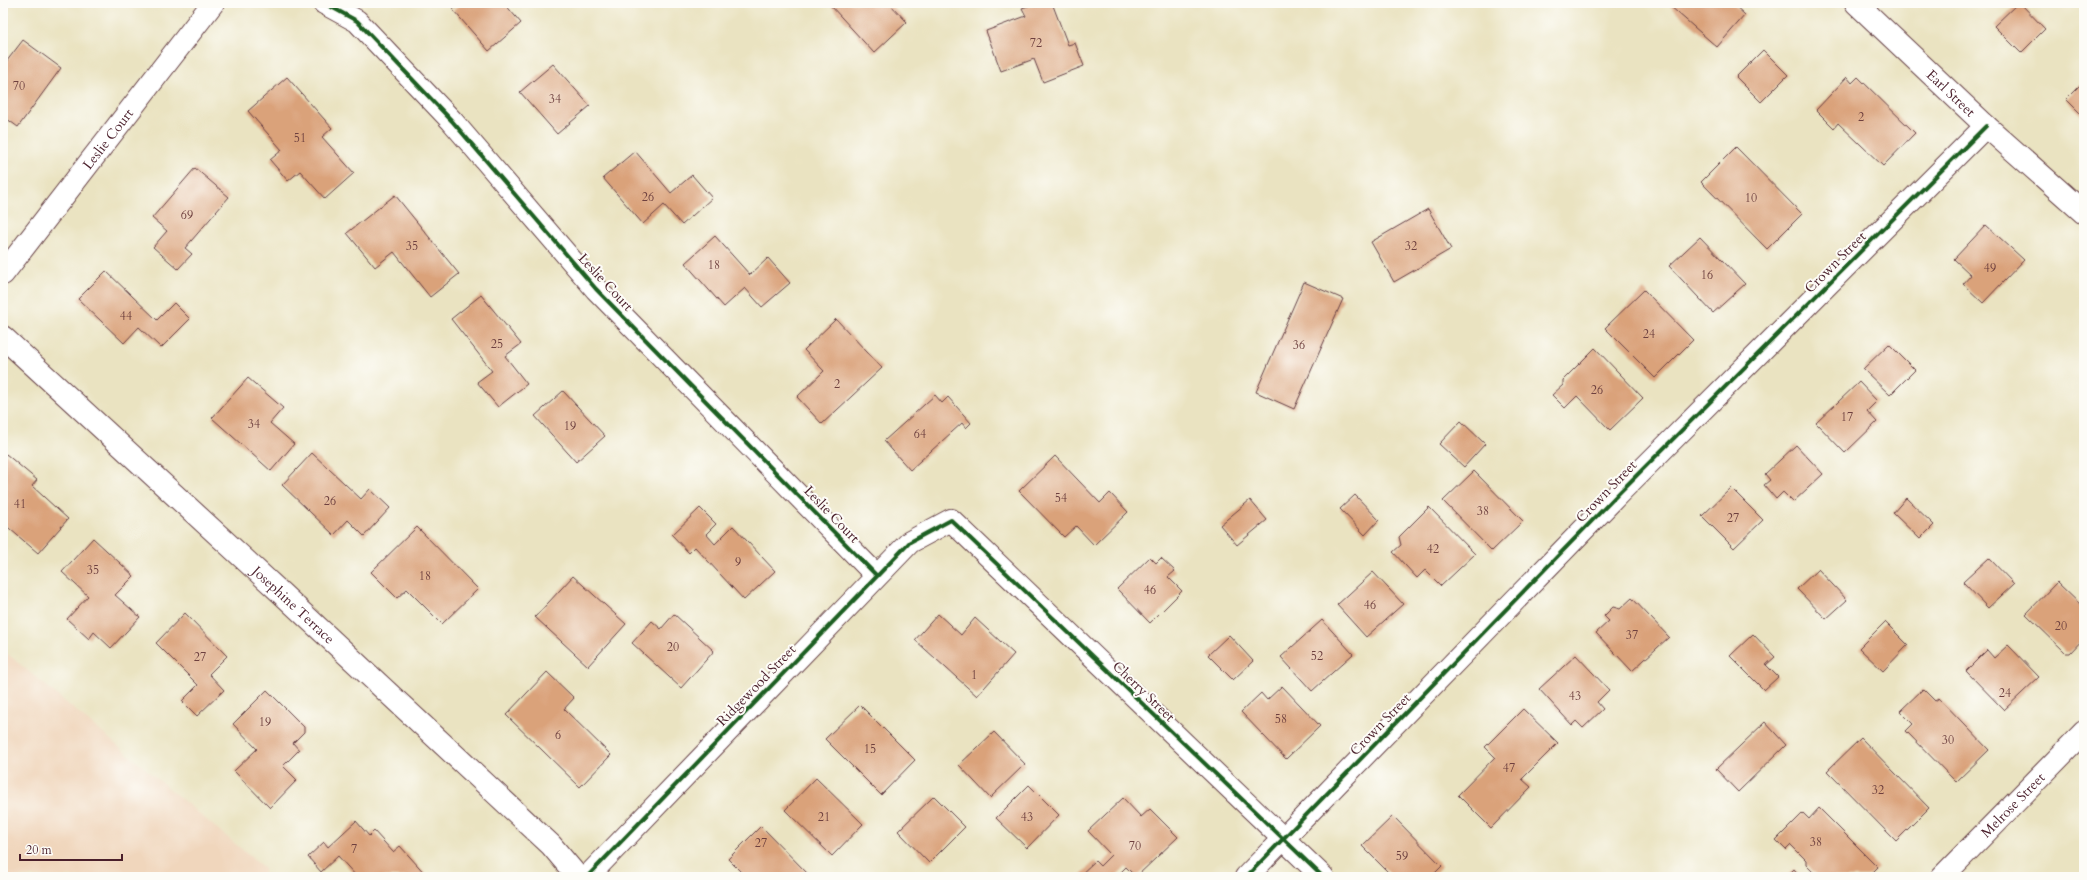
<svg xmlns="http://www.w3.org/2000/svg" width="2087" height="880" font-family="Cardo,serif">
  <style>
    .built { fill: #f0d6bc }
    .building { fill: #daa27a }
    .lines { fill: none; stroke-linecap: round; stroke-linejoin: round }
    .minor-casing { stroke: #623c42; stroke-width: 24 }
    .minor { stroke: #fff; stroke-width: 22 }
    .cycleway-casing { stroke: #fdfcf7; stroke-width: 6 }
    .cycleway { stroke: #1b5e20; stroke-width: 4 }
    .labels { text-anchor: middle; stroke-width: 4; stroke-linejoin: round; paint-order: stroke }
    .number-label { font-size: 12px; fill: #6e403f }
    .street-label { font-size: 14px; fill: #4a1f2b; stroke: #fdfcf7 }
  </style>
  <rect width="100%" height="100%" fill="#fdfcf7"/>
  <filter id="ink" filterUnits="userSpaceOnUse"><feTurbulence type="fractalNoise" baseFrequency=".025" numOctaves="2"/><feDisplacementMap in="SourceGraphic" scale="8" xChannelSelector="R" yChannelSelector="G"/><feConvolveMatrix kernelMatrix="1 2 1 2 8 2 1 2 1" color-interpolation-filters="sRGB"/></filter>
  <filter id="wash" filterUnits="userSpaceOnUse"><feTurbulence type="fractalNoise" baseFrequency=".012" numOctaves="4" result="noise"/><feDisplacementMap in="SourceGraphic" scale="16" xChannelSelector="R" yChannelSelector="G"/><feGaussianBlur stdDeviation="0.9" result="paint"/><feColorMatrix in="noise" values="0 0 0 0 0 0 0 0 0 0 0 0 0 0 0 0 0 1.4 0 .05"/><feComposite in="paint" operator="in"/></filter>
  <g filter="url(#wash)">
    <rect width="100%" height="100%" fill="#eae3c1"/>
    <path class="built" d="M3,650L264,868V877H3Z"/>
    <g id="blocks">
      <path class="building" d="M461,3H504L521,23L489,51L453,10Z
        M834,3H889L907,22L874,53L831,6Z
        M1037,3H1052L1068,45L1075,43L1084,66L1043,82L1034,59L1001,71L986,31L1026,16L1022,8Z
        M1673,3H1732L1745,15L1717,47L1670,6Z
        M2018,3H2020L2045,29L2021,53L1994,26Z
        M23,40L61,68L18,127L3,116V66Z
        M1763,50L1788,75L1761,102L1736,77Z
        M553,64L590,106L557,134L520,92Z
        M287,77L332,128L322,137L354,173L325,199L300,171L288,181L270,160L282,150L248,111Z
        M1847,77L1852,83L1858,77L1915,133L1883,166L1838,123L1834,128L1816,110Z
        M2084,81V117L2066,99Z
        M1736,147L1802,214L1767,249L1701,182Z
        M635,151L671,193L692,175L712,198L682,225L664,205L643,224L603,178Z
        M195,168L229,197L185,248L192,254L178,269L153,247L167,231L152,218Z
        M395,195L459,274L430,297L394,252L375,267L347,233Z
        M1428,209L1451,249L1394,282L1371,242Z
        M1986,225L2024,260L1983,303L1963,284L1971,275L1954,259Z
        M715,236L750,275L768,258L790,283L762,307L745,288L724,307L685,263Z
        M1700,237L1745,284L1713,313L1669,266Z
        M106,271L157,320L174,303L190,319L161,348L139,327L124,343L78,299Z
        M1304,282L1343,299L1294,409L1256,392Z
        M1644,290L1693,340L1655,378L1605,328Z
        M481,295L521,344L505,356L527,384L498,407L477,382L492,371L451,319Z
        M836,319L882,368L822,424L797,397L824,371L804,350Z
        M1889,344L1915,370L1890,395L1863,369Z
        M1595,348L1643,398L1610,430L1577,396L1565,408L1552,395L1563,385V380Z
        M248,378L283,408L270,423L294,444L271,471L212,418Z
        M1859,382L1877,401L1867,411L1877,422L1845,453L1816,423Z
        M563,391L605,436L576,462L535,416Z
        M935,395L942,403L948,397L971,423L966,428L962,423L910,470L884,441Z
        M1461,421L1485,444L1464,467L1439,444Z
        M1796,445L1823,474L1793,502L1783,492L1776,499L1764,485L1770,480L1765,474Z
        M312,453L361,499L370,489L390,508L364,536L348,520L334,535L282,485Z
        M6,454L37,480L32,486L68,519L38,553L3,523V458Z
        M1055,456L1100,503L1110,493L1128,512L1094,545L1076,526L1064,537L1019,491Z
        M1474,471L1523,521L1492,551L1443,501Z
        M1731,488L1763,520L1734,548L1702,516Z
        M1355,495L1379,520L1365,535L1340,509Z
        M1906,498L1934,525L1920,539L1893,513Z
        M1250,500L1267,520L1237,545L1220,525Z
        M1429,507L1475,554L1441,586L1425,570L1417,578L1393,552L1401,545L1399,537Z
        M700,508L716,524L706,534L715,544L733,526L775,571L744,600L695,547L689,553L672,535Z
        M417,527L478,589L442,624L407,589L397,598L371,572Z
        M93,538L134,576L115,595L140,617L111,648L94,632L89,639L67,619L88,596L62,572Z
        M1150,557L1156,563L1161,558L1175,571L1168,577L1182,591L1150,623L1117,589Z
        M1989,558L2014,584L1988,608L1963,582Z
        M1818,569L1847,600L1826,619L1797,589Z
        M1373,572L1403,604L1366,637L1337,605Z
        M573,576L626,624L588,666L535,617Z
        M2057,582L2084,608V638L2070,653H2066L2026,614Z
        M1632,598L1669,637L1632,671L1596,633L1609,621L1604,616L1613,607L1620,609Z
        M185,613L227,656L209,674L224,690L197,716L182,701L198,685L156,643Z
        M674,614L714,651L681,688L632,643L652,621L661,629Z
        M938,614L961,635L975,618L1014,654L977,696L915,640Z
        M1322,620L1353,654L1312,691L1281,657Z
        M1885,622L1908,645L1883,671L1859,648Z
        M1753,634L1775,657L1766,665L1778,677L1764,690L1730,656Z
        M1229,635L1253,661L1233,680L1208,655Z
        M2008,645L2039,677L2004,710L1966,671L1987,650L1994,658Z
        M1576,655L1609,690L1597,702L1603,709L1583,728L1576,721L1572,725L1539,689Z
        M547,672L574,698L564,709L611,755L580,787L506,715Z
        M1282,686L1320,726L1286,759L1241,712L1261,693L1267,700Z
        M1923,689L1935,701L1939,698L1989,750L1956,782L1906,731L1913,724L1900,711Z
        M267,690L304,727V732L293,743L299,750L283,766L297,780L270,808L234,771L257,749L233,724Z
        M860,705L915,760L881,795L825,739Z
        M1523,709L1558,743L1522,779L1531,787L1491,828L1458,795L1495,757L1485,747Z
        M1765,722L1786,745L1738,792L1716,769Z
        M994,732L1025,764L990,798L959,765Z
        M1861,738L1929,808L1896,841L1827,771Z
        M816,778L863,824L832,856L785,810Z
        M1029,785L1059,815L1027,848L996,818Z
        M934,796L965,827L929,863L898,831Z
        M1123,798L1141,817L1150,809L1178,837L1136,877L1126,867L1117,876L1118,877H1078L1095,861L1100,866L1111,855L1088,831Z
        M1819,808L1878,867L1868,877H1818L1806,865V860L1791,845L1786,850L1776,840L1803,813L1809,819Z
        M1393,816L1442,866L1431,877H1393L1362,846Z
        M356,821L369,836L374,831L393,852L400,846L428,877H357L338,856L321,872L308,857L324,842L328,847Z
        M761,826L809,875L806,877H746L728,859Z
        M1794,869L1801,877H1786Z"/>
    </g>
  </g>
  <g filter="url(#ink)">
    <use href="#blocks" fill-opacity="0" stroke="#623c42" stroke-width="1"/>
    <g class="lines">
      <defs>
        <g id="minor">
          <path d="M324,3L357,21L452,121L596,289L876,575"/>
          <path id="s1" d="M1856,3L1986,126L2084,213"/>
          <path id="s2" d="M3,274L213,3"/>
          <path id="s3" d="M3,337L280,592L551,845L578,877"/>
          <path d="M587,877L910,542L951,520L1323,877"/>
          <path d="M1246,877L1621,491L1986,126"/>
          <path id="s4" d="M1942,877L2084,732"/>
        </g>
      </defs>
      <use href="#minor" class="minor-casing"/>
      <use href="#minor" class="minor"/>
      <defs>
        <path id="cycleway" d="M324,3L357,21L452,121L596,289L876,575
          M587,877L910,542L951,520L1323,877
          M1246,877L1621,491L1986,126"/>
      </defs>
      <use href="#cycleway" class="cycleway-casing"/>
      <use href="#cycleway" class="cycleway"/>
    </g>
  </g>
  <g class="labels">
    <g class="number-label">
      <text x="1036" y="47">72</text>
      <text x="19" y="90">70</text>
      <text x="555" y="103">34</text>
      <text x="1861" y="121">2</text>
      <text x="300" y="142">51</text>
      <text x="648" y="201">26</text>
      <text x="1751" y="202">10</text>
      <text x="187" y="219">69</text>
      <text x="412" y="250">35</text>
      <text x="1411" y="250">32</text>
      <text x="714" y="269">18</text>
      <text x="1990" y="272">49</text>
      <text x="1707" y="279">16</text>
      <text x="126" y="320">44</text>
      <text x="1649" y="338">24</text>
      <text x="497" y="348">25</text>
      <text x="1299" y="349">36</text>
      <text x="837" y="388">2</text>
      <text x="1597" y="394">26</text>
      <text x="1847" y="421">17</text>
      <text x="254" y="428">34</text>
      <text x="570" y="430">19</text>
      <text x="920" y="438">64</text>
      <text x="1061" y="502">54</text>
      <text x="330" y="505">26</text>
      <text x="20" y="508">41</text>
      <text x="1483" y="515">38</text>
      <text x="1733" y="522">27</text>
      <text x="1433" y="553">42</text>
      <text x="738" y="566">9</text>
      <text x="93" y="574">35</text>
      <text x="425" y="580">18</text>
      <text x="1150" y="594">46</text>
      <text x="1370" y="609">46</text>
      <text x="2061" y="630">20</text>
      <text x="1632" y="639">37</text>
      <text x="673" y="651">20</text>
      <text x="1317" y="660">52</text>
      <text x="200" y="661">27</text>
      <text x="974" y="679">1</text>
      <text x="2005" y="697">24</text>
      <text x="1575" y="700">43</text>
      <text x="1281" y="723">58</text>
      <text x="265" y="726">19</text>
      <text x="558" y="739">6</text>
      <text x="1948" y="744">30</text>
      <text x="870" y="753">15</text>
      <text x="1509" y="772">47</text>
      <text x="1878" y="794">32</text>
      <text x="824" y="821">21</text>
      <text x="1027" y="821">43</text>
      <text x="1816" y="846">38</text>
      <text x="761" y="847">27</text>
      <text x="1135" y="850">70</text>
      <text x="354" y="853">7</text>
      <text x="1402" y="860">59</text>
    </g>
    <g class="street-label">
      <text dy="5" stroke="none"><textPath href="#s1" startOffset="131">Earl Street</textPath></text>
      <text dy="5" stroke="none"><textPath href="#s2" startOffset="171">Leslie Court</textPath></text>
      <text transform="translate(1835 262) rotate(-45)" y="5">Crown Street</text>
      <text transform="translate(606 282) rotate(47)" y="5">Leslie Court</text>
      <text transform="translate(1606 491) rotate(-46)" y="5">Crown Street</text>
      <text transform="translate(832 514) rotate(46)" y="5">Leslie Court</text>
      <text dy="5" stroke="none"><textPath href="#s3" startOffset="395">Josephine Terrace</textPath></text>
      <text transform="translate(756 685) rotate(-46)" y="5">Ridgewood Street</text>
      <text transform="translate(1144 691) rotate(44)" y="5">Cherry Street</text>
      <text transform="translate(1380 724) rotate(-46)" y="5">Crown Street</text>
      <text dy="5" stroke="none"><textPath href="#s4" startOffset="101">Melrose Street</textPath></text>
    </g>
  </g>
  <rect width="2087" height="880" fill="none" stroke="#fdfcf7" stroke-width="16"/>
  <path d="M20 854v6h102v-6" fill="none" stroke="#4a1f2b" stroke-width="2"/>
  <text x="26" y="854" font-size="12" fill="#4a1f2b" stroke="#fdfcf7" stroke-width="3" paint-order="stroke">20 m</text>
</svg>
